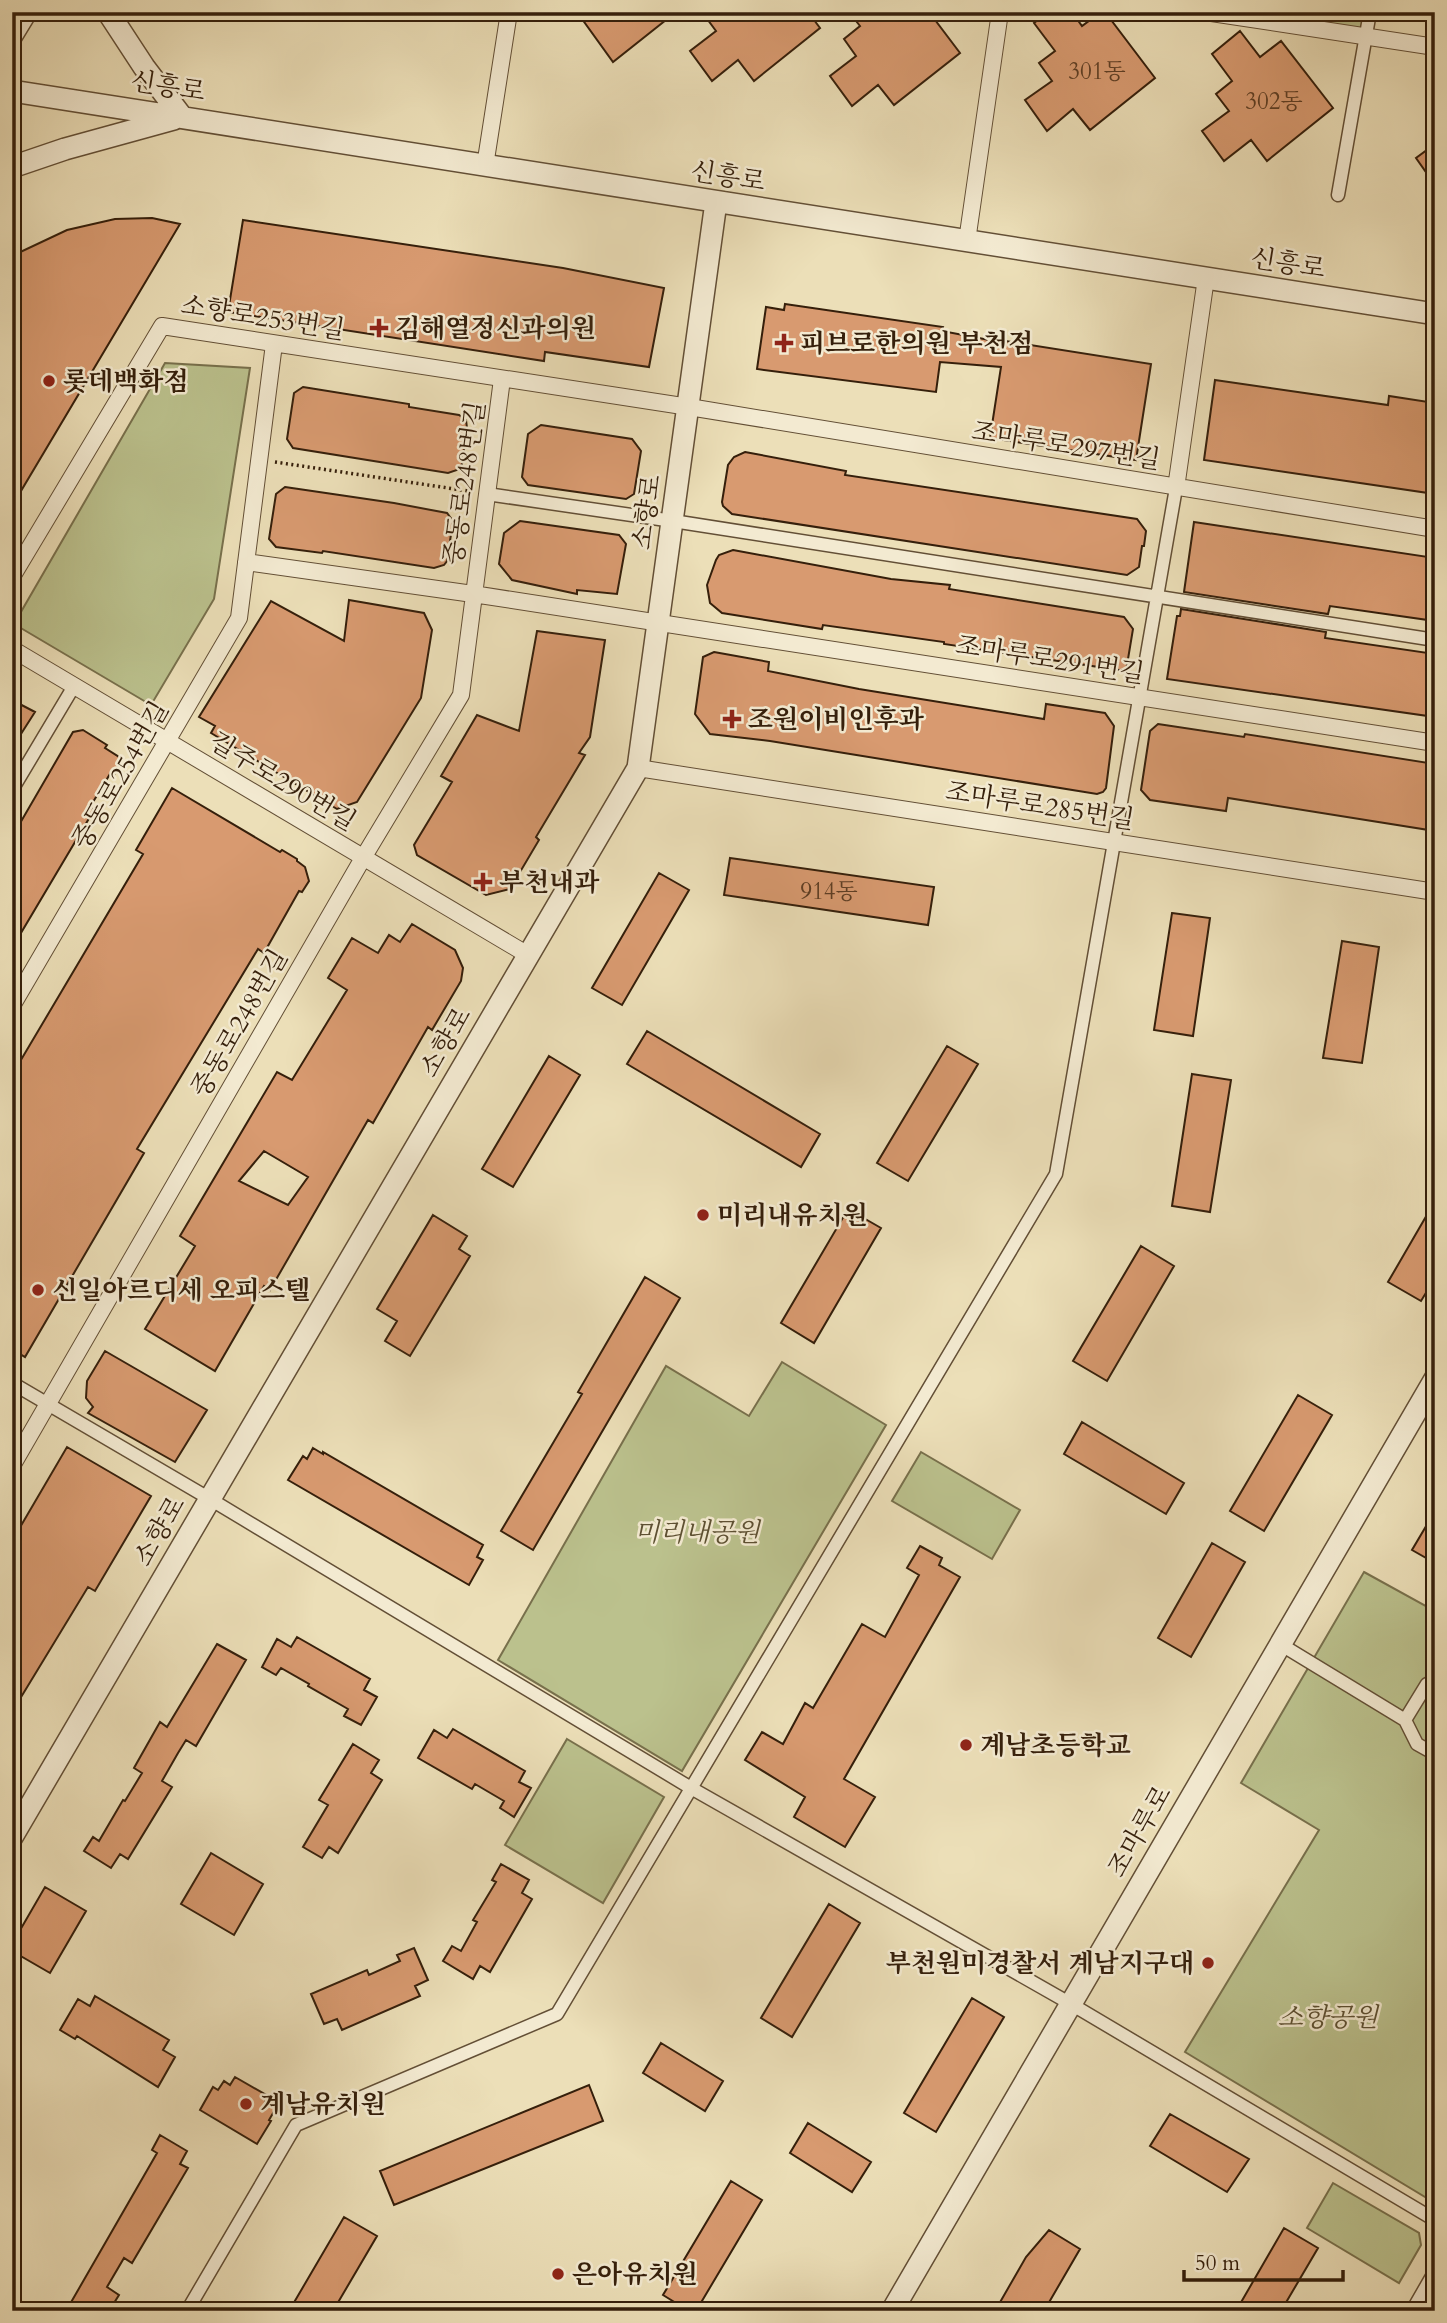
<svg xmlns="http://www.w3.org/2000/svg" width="1447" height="2323" font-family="Cardo,'Noto Serif KR',serif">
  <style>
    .green { fill: #bbc18d; stroke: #78704c; stroke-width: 2 }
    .building { fill: #d89a70; stroke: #351f0b; stroke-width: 2; fill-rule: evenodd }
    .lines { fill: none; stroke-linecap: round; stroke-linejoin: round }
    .pedestrian-casing { stroke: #634f36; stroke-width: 15 }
    .minor-casing { stroke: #634f36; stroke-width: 18 }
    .tertiary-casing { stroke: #634f36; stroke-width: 24 }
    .path { stroke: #351f0b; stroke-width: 3.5; stroke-dasharray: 2 3.5; stroke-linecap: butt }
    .pedestrian { stroke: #f3ead1; stroke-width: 12 }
    .minor { stroke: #f3ead1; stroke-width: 16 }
    .tertiary { stroke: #f3ead1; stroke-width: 21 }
    .poi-dot { fill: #8f2418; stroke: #f3ead1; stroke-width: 2.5 }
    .labels { text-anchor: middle; stroke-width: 5; stroke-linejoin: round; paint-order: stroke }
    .number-label { font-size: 23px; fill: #5e3e24 }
    .street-label { font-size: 26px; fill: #351f0b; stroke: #f3ead1 }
    .poi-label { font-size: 26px; font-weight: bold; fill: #351f0b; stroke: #f3ead1; text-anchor: start }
    .park-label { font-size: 26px; font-style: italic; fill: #5d5032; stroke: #f3ead1 }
  </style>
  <rect width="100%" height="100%" fill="#ecdfb8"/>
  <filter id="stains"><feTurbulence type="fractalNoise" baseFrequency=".00286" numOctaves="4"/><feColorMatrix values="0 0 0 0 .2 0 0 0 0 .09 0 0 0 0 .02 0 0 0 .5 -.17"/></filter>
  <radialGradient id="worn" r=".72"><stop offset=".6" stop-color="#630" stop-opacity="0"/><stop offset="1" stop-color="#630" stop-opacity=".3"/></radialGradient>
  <path class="green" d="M1205,12H1370L1366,36Z
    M165,363L250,368L214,599L151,705L14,624Z
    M782,1362L886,1425L682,1771L498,1660L666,1366L749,1416Z
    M921,1452L1020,1510L992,1559L892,1501Z
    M1364,1572L1435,1611V2203L1185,2052L1319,1830L1241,1783Z
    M567,1739L664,1797L603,1903L505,1845Z
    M1333,2183L1419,2233L1421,2245L1399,2283L1307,2228Z"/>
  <path class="building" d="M577,12H676L613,62Z
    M702,12H808L820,28L754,81L738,60L712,81L690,51L716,31Z
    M849,12H929L960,53L894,105L878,85L852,106L830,76L856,56L844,39L860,26Z
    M1048,12H1072L1082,26L1101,12H1105L1155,78L1090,130L1073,109L1047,131L1025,100L1052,81L1039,63L1055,51L1034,23Z
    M1240,31L1260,57L1281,41L1333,108L1267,161L1251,140L1224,161L1202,131L1229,111L1216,94L1232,81L1212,54Z
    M1435,144V185L1416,158Z
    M152,218L180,224L12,506V256L67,230L115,219Z
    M243,220L563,268L664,288L649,367L545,352L544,361L228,312Z
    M785,304L943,327L942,331L1005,343V341L1151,364L1136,460L990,438L1001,367L940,362L936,392L757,369L766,307L784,310Z
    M1215,380L1388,405L1389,396L1435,403V494L1204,460Z
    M303,387L409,404V407L459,415L466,420L467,428L462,464L457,470L448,473L293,448L287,439L294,393Z
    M541,425L632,439L641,451L634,494L626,499L528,485L522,477L528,434Z
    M745,452L846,471L845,475L1137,519L1146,531L1144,546H1142L1139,567L1127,575L732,514L723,506L722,502L728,465L734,457Z
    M285,487L394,503L447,513L453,521L447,561L444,565L434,568L323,551L322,553L276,547L269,539L276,494Z
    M520,521L619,535L626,544L617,594L577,590V594L512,580L499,564L504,533Z
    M1194,522L1435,558V621L1330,606L1328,614L1184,592Z
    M733,550L891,579L950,585L949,589L1124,617L1133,629L1126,671L944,644V642L823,625L822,629L722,613L710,603L707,585L716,560L719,555Z
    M349,600L424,613L432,630L421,698L357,802L337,809L211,733L215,726L199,717L271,601L344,641Z
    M1181,609L1326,632L1325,638L1435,654V717L1167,679L1177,616H1180Z
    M537,631L605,640L590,737L579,753L585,755L536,837L539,840L510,889L486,895L417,855L414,845L452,782L441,776L477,715L519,731Z
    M714,652L769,662L768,671L859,689L1044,719L1046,704L1105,713L1114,726L1106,788L1103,792L1097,794L770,741L710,734L695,714L703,657Z
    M12,700L35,712L12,748Z
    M1158,724L1244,737L1245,734L1435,764V831L1228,798L1226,811L1150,800L1141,790L1150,731Z
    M83,730L107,745L105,748L119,757L121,765L113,776L110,774L90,807L94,810L12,948V837L73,732Z
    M172,788L280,852L282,850L297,859V861L305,867L309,881L302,892L299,891L264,953L258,949L137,1149L144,1153L25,1357L12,1349V1075L143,854L136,850Z
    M730,858L934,887L928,925L724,895Z
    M659,873L689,890L622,1005L592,988Z
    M1172,913L1210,918L1193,1036L1154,1030Z
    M412,924L455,950L463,968L461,981L432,1030L428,1027L373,1123L368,1120L270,1290L264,1286L215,1371L145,1329L195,1246L180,1236L277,1072L292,1080L347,990L328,978L352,938L378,953L389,935L400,942ZM264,1151L308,1177L288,1205L239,1181Z
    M1342,941L1379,947L1362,1063L1323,1058Z
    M647,1031L820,1134L801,1167L627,1064Z
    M947,1046L978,1064L908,1181L877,1163Z
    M549,1056L580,1075L513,1187L482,1169Z
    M1192,1074L1231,1080L1210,1212L1172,1206Z
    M1435,1201V1278L1421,1301L1388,1282Z
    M848,1209L881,1228L814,1343L781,1323Z
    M433,1215L467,1236L459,1249L470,1256L410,1356L385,1341L397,1321L377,1309Z
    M1141,1246L1174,1266L1107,1381L1073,1361Z
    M645,1277L680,1298L533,1550L501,1531L582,1394L578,1392Z
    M105,1351L207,1410L175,1462L88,1413L93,1407L86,1398L87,1381Z
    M1298,1395L1332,1415L1264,1531L1230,1511Z
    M1082,1422L1184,1483L1166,1514L1064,1454Z
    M67,1447L151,1496L95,1591L88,1587L12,1712V1541Z
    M313,1448L323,1454V1452L483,1545L477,1557L483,1560L469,1585L288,1480L303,1456L307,1459Z
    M1435,1511V1563L1412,1550Z
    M1212,1543L1245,1562L1191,1657L1158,1638Z
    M920,1546L942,1558L939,1565L960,1577L844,1779L875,1797L845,1847L794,1817L805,1797L745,1760L762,1732L783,1744L805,1703L813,1708L862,1624L885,1637L919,1575L907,1568Z
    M297,1637L370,1679L364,1690L377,1697L361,1725L344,1716L348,1709L308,1686L309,1684L281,1668L276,1675L262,1667L277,1639L291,1647Z
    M217,1644L246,1660L196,1746L186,1740L178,1753L162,1781L172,1787L128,1859L120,1854L111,1868L84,1851L93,1837L99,1841L123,1800L125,1801L142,1773L134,1768L160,1722L167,1727Z
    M453,1729L525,1771L519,1782L531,1788L514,1817L500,1808L504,1801L475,1784L472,1789L418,1758L434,1730L447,1738Z
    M353,1744L379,1760L371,1773L382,1780L338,1853L329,1847L322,1858L303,1847L328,1805L319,1800Z
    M211,1853L263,1884L234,1935L181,1904Z
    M501,1864L529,1880L522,1893L532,1899L490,1972L480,1966L473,1979L443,1961L452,1946L461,1951L477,1922L473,1920L496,1882L492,1880Z
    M45,1887L86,1911L50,1973L12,1951V1944Z
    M829,1904L860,1923L792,2037L761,2018Z
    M414,1948L428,1980L415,1986L420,1996L342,2030L337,2019L324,2024L311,1994L367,1970L369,1975L400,1961L397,1955Z
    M95,1996L169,2040L163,2050L175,2057L158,2087L77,2036L75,2039L60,2030L78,1999L90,2006Z
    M972,1998L1004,2017L936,2132L904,2113Z
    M661,2043L723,2081L705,2111L643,2073Z
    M235,2077L268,2096L265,2102L276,2108L269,2120L271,2121L257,2144L200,2110L213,2087L218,2090L224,2081L230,2085Z
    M589,2085L603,2121L394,2205L380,2171Z
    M1170,2114L1249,2159L1227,2192L1150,2146Z
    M808,2123L871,2162L852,2192L790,2153Z
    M160,2135L187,2151L180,2164L188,2168L132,2263L124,2258L107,2287L119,2295L109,2311H66L157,2153L152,2150Z
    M731,2181L762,2200L696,2311H689L663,2295Z
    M344,2217L377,2236L333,2311H289Z
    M1284,2228L1318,2248L1281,2311H1236Z
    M1049,2230L1080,2249L1044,2311H995L1026,2257Z"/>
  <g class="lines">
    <defs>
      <path id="pedestrian" d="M1338,195L1370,12
        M487,494L673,521L1435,640
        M12,790L74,686
        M12,1383L210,1499L691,1788L1071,2004L1435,2220
        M1280,1644L1405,1720L1417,1744L1435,1754
        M1405,1720L1427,1684L1435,1681
        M187,2311L296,2125L557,2014L1056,1174L1176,488
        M1412,2311L1435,2271"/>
      <path id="minor" d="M1205,12L1435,47
        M485,166L509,12
        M967,241L1000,12
        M1176,488L1206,278
        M246,562L473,594L1435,743
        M12,577L162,326L689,407L1435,529
        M12,649L528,955
        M638,768L1435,892
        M12,1006L239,618L274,344
        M12,1466L363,858L461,695L502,379"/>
      <path id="tertiary" d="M108,12L144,67L182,117
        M12,35L26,12
        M12,91L1435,314
        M12,167L65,149L174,119
        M12,1837L638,768L716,202
        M892,2311L1435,1379"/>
    </defs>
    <use href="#pedestrian" class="pedestrian-casing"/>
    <use href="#minor" class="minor-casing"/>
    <use href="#tertiary" class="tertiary-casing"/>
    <path class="path" d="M275,462L468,491"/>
    <use href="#pedestrian" class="pedestrian"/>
    <use href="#minor" class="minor"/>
    <use href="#tertiary" class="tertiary"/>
  </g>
  <g class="poi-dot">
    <path d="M375.5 317.5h7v7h7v7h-7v7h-7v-7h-7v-7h7z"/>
    <path d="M780.5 332.5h7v7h7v7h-7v7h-7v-7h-7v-7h7z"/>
    <circle cx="49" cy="381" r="7"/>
    <path d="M728.5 708.5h7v7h7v7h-7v7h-7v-7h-7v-7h7z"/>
    <path d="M479.5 871.5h7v7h7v7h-7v7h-7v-7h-7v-7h7z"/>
    <circle cx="703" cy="1215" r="7"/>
    <circle cx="38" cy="1290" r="7"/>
    <circle cx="966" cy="1745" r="7"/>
    <circle cx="1208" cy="1963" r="7"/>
    <circle cx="246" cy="2104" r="7"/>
    <circle cx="558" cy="2274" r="7"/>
  </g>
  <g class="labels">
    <g class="number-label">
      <text x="1097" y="79">301동</text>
      <text x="1274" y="109">302동</text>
      <text x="829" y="899">914동</text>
    </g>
    <g class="street-label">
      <text transform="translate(168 86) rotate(9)" y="9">신흥로</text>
      <text transform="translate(728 176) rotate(9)" y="9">신흥로</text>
      <text transform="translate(1288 263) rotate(9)" y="9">신흥로</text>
      <text transform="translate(263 317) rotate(9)" y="9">소향로253번길</text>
      <text transform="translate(1066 445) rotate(9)" y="9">조마루로297번길</text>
      <text transform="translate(464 483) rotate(-82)" y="9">중동로248번길</text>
      <text transform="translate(646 512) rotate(-82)" y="9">소향로</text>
      <text transform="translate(1050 659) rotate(9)" y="9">조마루로291번길</text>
      <text transform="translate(120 775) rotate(-60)" y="9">중동로254번길</text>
      <text transform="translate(283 781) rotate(31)" y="9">길주로290번길</text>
      <text transform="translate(1040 805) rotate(9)" y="9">조마루로285번길</text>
      <text transform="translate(239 1023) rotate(-60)" y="9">중동로248번길</text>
      <text transform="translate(445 1042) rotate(-60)" y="9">소향로</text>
      <text transform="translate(159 1531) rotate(-60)" y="9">소향로</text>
      <text transform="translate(1139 1831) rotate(-60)" y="9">조마루로</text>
    </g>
    <g class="poi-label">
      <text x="395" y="337">김해열정신과의원</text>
      <text x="800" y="352">피브로한의원 부천점</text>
      <text x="63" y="390">롯데백화점</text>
      <text x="748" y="728">조원이비인후과</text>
      <text x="499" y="891">부천내과</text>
      <text x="717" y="1224">미리내유치원</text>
      <text x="52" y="1299">신일아르디세 오피스텔</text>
      <text x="980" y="1754">계남초등학교</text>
      <text x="1194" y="1972" text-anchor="end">부천원미경찰서 계남지구대</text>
      <text x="260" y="2113">계남유치원</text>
      <text x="572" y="2283">은아유치원</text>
    </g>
    <g class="park-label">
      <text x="697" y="1541">미리내공원</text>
      <text x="1328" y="2026">소향공원</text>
    </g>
  </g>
  <rect width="1447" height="2323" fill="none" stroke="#ecdfb8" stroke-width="42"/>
  <rect x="14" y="14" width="1419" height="2295" fill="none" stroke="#351f0b" stroke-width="3.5"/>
  <rect x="21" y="21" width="1405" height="2281" fill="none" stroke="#351f0b" stroke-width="2"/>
  <path d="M1184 2270v10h159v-10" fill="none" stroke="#351f0b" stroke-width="3.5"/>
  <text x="1195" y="2270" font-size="21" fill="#351f0b" stroke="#f3ead1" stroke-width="5" paint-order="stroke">50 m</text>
  <rect width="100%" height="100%" filter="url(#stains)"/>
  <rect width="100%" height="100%" fill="url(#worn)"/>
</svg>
